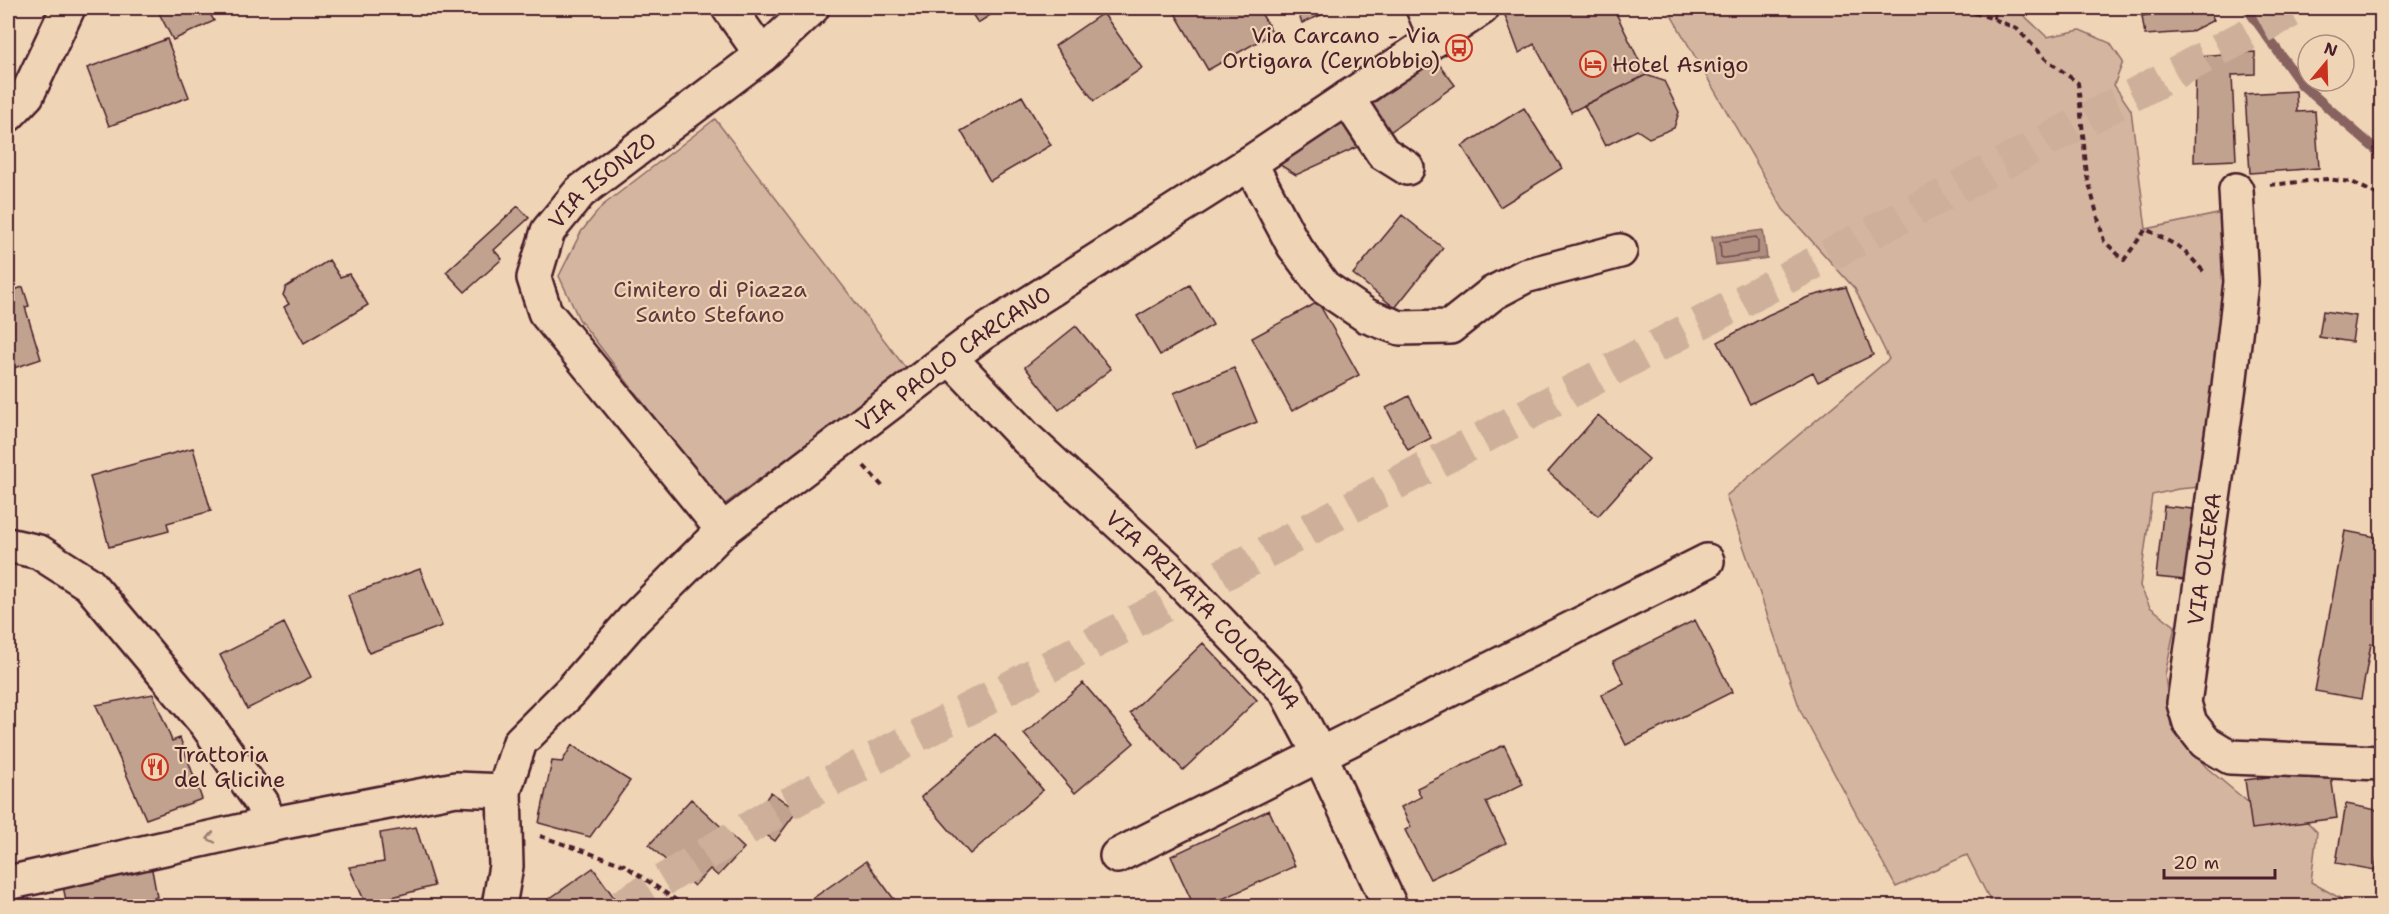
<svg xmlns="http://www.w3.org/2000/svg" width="2389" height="914" font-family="'Shantell Sans',sans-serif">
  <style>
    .green { fill: #d4b6a0; stroke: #8f6a66; stroke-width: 1.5 }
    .water { fill: #b08f81; stroke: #87625f; stroke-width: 1.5 }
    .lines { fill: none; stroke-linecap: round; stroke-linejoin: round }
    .shore { stroke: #734c4d; stroke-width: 1.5 }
    .stream { stroke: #87625f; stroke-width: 10 }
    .building { fill: #c1a28f; stroke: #4a1f2b; stroke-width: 1.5 }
    .highway-tunnel { stroke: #ceb09a; stroke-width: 33; stroke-dasharray: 33 16; stroke-linecap: butt }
    .minor-casing { stroke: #4a1f2b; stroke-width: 38 }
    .path { stroke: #4a1f2b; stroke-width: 4; stroke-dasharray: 6 4.5; stroke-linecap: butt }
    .minor { stroke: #efd4b6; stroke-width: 33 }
    .oneway { stroke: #9c7a70 }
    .labels { text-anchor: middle; stroke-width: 4.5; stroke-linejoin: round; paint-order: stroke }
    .poi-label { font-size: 22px; fill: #4a1f2b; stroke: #efd4b6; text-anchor: start }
    .street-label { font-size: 22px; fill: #4a1f2b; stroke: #efd4b6 }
    .park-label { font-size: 22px; fill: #5f363d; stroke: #efd4b6 }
  </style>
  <rect width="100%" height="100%" fill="#efd4b6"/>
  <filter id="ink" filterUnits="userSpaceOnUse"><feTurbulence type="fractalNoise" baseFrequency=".0167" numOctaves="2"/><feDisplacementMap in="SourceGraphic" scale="12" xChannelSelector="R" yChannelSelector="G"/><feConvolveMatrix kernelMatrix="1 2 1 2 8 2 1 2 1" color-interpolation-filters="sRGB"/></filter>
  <g filter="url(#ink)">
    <path class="green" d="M1667,8H2016L2047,37L2080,30L2110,43L2123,62L2114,85L2131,110L2146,229L2232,211L2241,282L2200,487L2178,489L2152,495L2140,586L2150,607L2175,626L2165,675L2171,726L2207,768L2255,808L2287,801L2317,832L2311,882L2354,906H1993L1967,855L1896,887L1801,712L1726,496L1889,359L1855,289L1783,209Z
      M715,119L908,371L722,506L579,319L559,276L581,232L602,206Z"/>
    <path class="water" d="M1763,230L1767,258L1716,265L1712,237Z"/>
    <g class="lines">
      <path class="shore" d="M1756,237L1758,240V253L1724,258L1721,257L1720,242Z"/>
      <path class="stream" d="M2247,8L2302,85L2382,155"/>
    </g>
    <path class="building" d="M163,8H207L214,21L173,40L158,11Z
      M968,8H1001L978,23Z
      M1172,8H1258L1273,33L1208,70Z
      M1296,8H1338L1302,23Z
      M1506,8H1616L1614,9L1646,75L1571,112L1534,44L1519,53L1503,10Z
      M2184,8H2208L2214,20L2190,32L2145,35L2142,16Z
      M1103,13L1142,68L1094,101L1055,46Z
      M167,39L189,97L109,126L87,68Z
      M2255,52V74L2232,75L2236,160L2194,162L2196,56Z
      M1435,59L1455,85L1383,137L1364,110Z
      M1646,75L1664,81L1679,112L1674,128L1649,138L1637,130L1605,146L1584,105Z
      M2296,91L2297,112L2315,111L2319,168L2250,173L2245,94Z
      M1022,96L1051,145L990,181L961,131Z
      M1524,108L1562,168L1500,207L1462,146Z
      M1346,119L1364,144L1296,175L1269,158Z
      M518,206L529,218L494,250L502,259L465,292L446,272Z
      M1402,215L1443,248L1395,308L1353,274Z
      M329,260L340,277L349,274L368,305L304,343L284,307L289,304L283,295L286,287Z
      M1190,285L1213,325L1160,355L1137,316Z
      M23,287L29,306L25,307L41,359L8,370V292Z
      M1846,287L1873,355L1818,382L1813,372L1750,404L1718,342L1768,315L1808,297Z
      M1318,302L1359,375L1292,411L1252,338Z
      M2323,311L2356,316L2352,342L2319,337Z
      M1076,326L1111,369L1059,410L1025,367Z
      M1234,368L1257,422L1196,447L1174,393Z
      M1409,396L1431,438L1408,450L1386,408Z
      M1598,415L1649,459L1598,516L1548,472Z
      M193,448L211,511L167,523L169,531L109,547L90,476Z
      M2164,506L2203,510L2195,581L2156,577Z
      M2345,531L2382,538V643L2371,644L2361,699L2315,691Z
      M420,569L442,626L369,653L348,595Z
      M1695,620L1732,692L1626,745L1601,695L1624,683L1613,661Z
      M284,623L311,677L247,709L220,655Z
      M1203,643L1257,700L1183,770L1130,713Z
      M1083,683L1134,743L1075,793L1024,734Z
      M153,694L172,741L180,738L202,799L146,819L96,705Z
      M995,734L1043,790L970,854L921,797Z
      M572,745L630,781L590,837L539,823L552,761L562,762Z
      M1504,745L1523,784L1486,802L1506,843L1430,879L1405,830L1411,827L1401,807L1421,797L1417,788Z
      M2330,769L2337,818L2252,829L2245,780Z
      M771,792L797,811L775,841L749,823Z
      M691,799L744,848L718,876L710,869L694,886L649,845Z
      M2346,804L2382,811V833L2375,870L2336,863Z
      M1269,810L1295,866L1207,906H1194L1171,856Z
      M416,827L434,886L366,904L349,867L384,862L380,833Z
      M150,859L157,897L110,906H67L61,876Z
      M866,861L899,906H802Z
      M593,868L618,903L614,906H539Z
      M21,881L27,906H8V884Z"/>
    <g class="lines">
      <path class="highway-tunnel" d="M621,906L788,804L2298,8"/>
      <defs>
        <g id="minor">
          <path d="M1423,8L1436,39"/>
          <path d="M762,55L812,8"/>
          <path d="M1347,98L1383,153L1407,168"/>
          <path d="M8,115L27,95L68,8"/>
          <path d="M1250,163L1294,246L1324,287L1367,316L1400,328L1450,327L1493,293L1525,276L1620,251"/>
          <path d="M2236,190L2241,282L2229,386L2184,703L2190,723L2205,742L2230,757L2382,763"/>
          <path id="s1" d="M951,359L1026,438L1166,566L1286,691L1320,755L1390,906"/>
          <path id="s2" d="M723,530L545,312L534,278L548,231L580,192L762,55L729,8"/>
          <path d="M8,545L39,552L89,584L207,725L262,803L268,825"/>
          <path d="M1117,856L1707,561"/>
          <path d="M8,883L268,825L456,789L504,791"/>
          <path id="s3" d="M499,906L506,866L504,791L520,742L571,691L633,620L723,530L981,334L1250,163L1482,8"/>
        </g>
      </defs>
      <use href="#minor" class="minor-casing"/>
      <path class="path" d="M1965,8L1968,11L1994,19L2017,29L2046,59L2078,83L2087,176L2104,241L2124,260L2146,229L2183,249L2205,273
        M1994,19L1995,8
        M2270,185L2327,179L2352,182L2382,197
        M864,466L884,488
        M540,836L624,865L682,904"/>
      <use href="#minor" class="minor"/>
    </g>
    <defs><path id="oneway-chevron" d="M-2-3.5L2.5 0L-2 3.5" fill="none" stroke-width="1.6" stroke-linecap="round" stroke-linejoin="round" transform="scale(1.5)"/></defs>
    <use class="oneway" href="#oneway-chevron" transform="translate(211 838) rotate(168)"/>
  </g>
  <defs>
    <symbol id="bus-ring" viewBox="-11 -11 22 22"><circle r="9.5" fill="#efd4b6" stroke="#c8321e" stroke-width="1.5"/><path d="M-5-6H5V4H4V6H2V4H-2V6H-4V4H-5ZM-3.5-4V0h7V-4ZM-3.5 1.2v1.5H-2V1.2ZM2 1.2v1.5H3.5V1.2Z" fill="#c8321e"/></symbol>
    <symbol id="hotel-ring" viewBox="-11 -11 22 22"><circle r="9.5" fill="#efd4b6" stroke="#c8321e" stroke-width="1.5"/><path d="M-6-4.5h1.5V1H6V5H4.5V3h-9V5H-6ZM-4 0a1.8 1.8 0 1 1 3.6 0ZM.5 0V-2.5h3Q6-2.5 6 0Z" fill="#c8321e"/></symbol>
    <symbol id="restaurant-ring" viewBox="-11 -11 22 22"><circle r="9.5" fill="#efd4b6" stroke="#c8321e" stroke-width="1.5"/><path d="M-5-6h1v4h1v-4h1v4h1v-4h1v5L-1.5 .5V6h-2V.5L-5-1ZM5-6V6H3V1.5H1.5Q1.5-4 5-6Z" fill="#c8321e"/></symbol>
  </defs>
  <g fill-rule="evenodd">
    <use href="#bus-ring" x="1444" y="33" width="30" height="30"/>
    <use href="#hotel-ring" x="1578" y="49" width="30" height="30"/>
    <use href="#restaurant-ring" x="140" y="752" width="30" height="30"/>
  </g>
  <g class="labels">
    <g class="poi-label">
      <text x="1440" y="43" text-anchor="end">Via Carcano - Via<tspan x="1440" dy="25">Ortigara (Cernobbio)</tspan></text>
      <text x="1612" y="72">Hotel Asnigo</text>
      <text x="174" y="762">Trattoria<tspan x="174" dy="25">del Glicine</tspan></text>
    </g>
    <g class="street-label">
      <text dy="8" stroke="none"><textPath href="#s2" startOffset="441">VIA ISONZO</textPath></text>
      <text dy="8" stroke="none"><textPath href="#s3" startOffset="748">VIA PAOLO CARCANO</textPath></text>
      <text transform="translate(2204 559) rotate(-82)" y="8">VIA OLIERA</text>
      <text dy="8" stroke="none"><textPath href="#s1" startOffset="356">VIA PRIVATA COLORINA</textPath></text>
    </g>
    <g class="park-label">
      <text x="710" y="297">Cimitero di Piazza<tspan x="710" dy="25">Santo Stefano</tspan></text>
    </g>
  </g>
  <rect width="2389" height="914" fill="none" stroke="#efd4b6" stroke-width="30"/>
  <rect x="15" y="15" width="2359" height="884" fill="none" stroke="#4a1f2b" stroke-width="2" filter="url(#ink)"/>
  <g transform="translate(2326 63) rotate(19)"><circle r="28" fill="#efd4b6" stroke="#ad8c7e" stroke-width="1.5"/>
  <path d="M0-4.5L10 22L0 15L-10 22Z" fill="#c8321e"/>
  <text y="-9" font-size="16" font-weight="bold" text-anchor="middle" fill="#4a1f2b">N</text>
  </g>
  <path d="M2164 869v9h111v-9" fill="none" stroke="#4a1f2b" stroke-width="3"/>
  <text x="2173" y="869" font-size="18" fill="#4a1f2b" stroke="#efd4b6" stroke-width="4.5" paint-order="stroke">20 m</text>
</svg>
